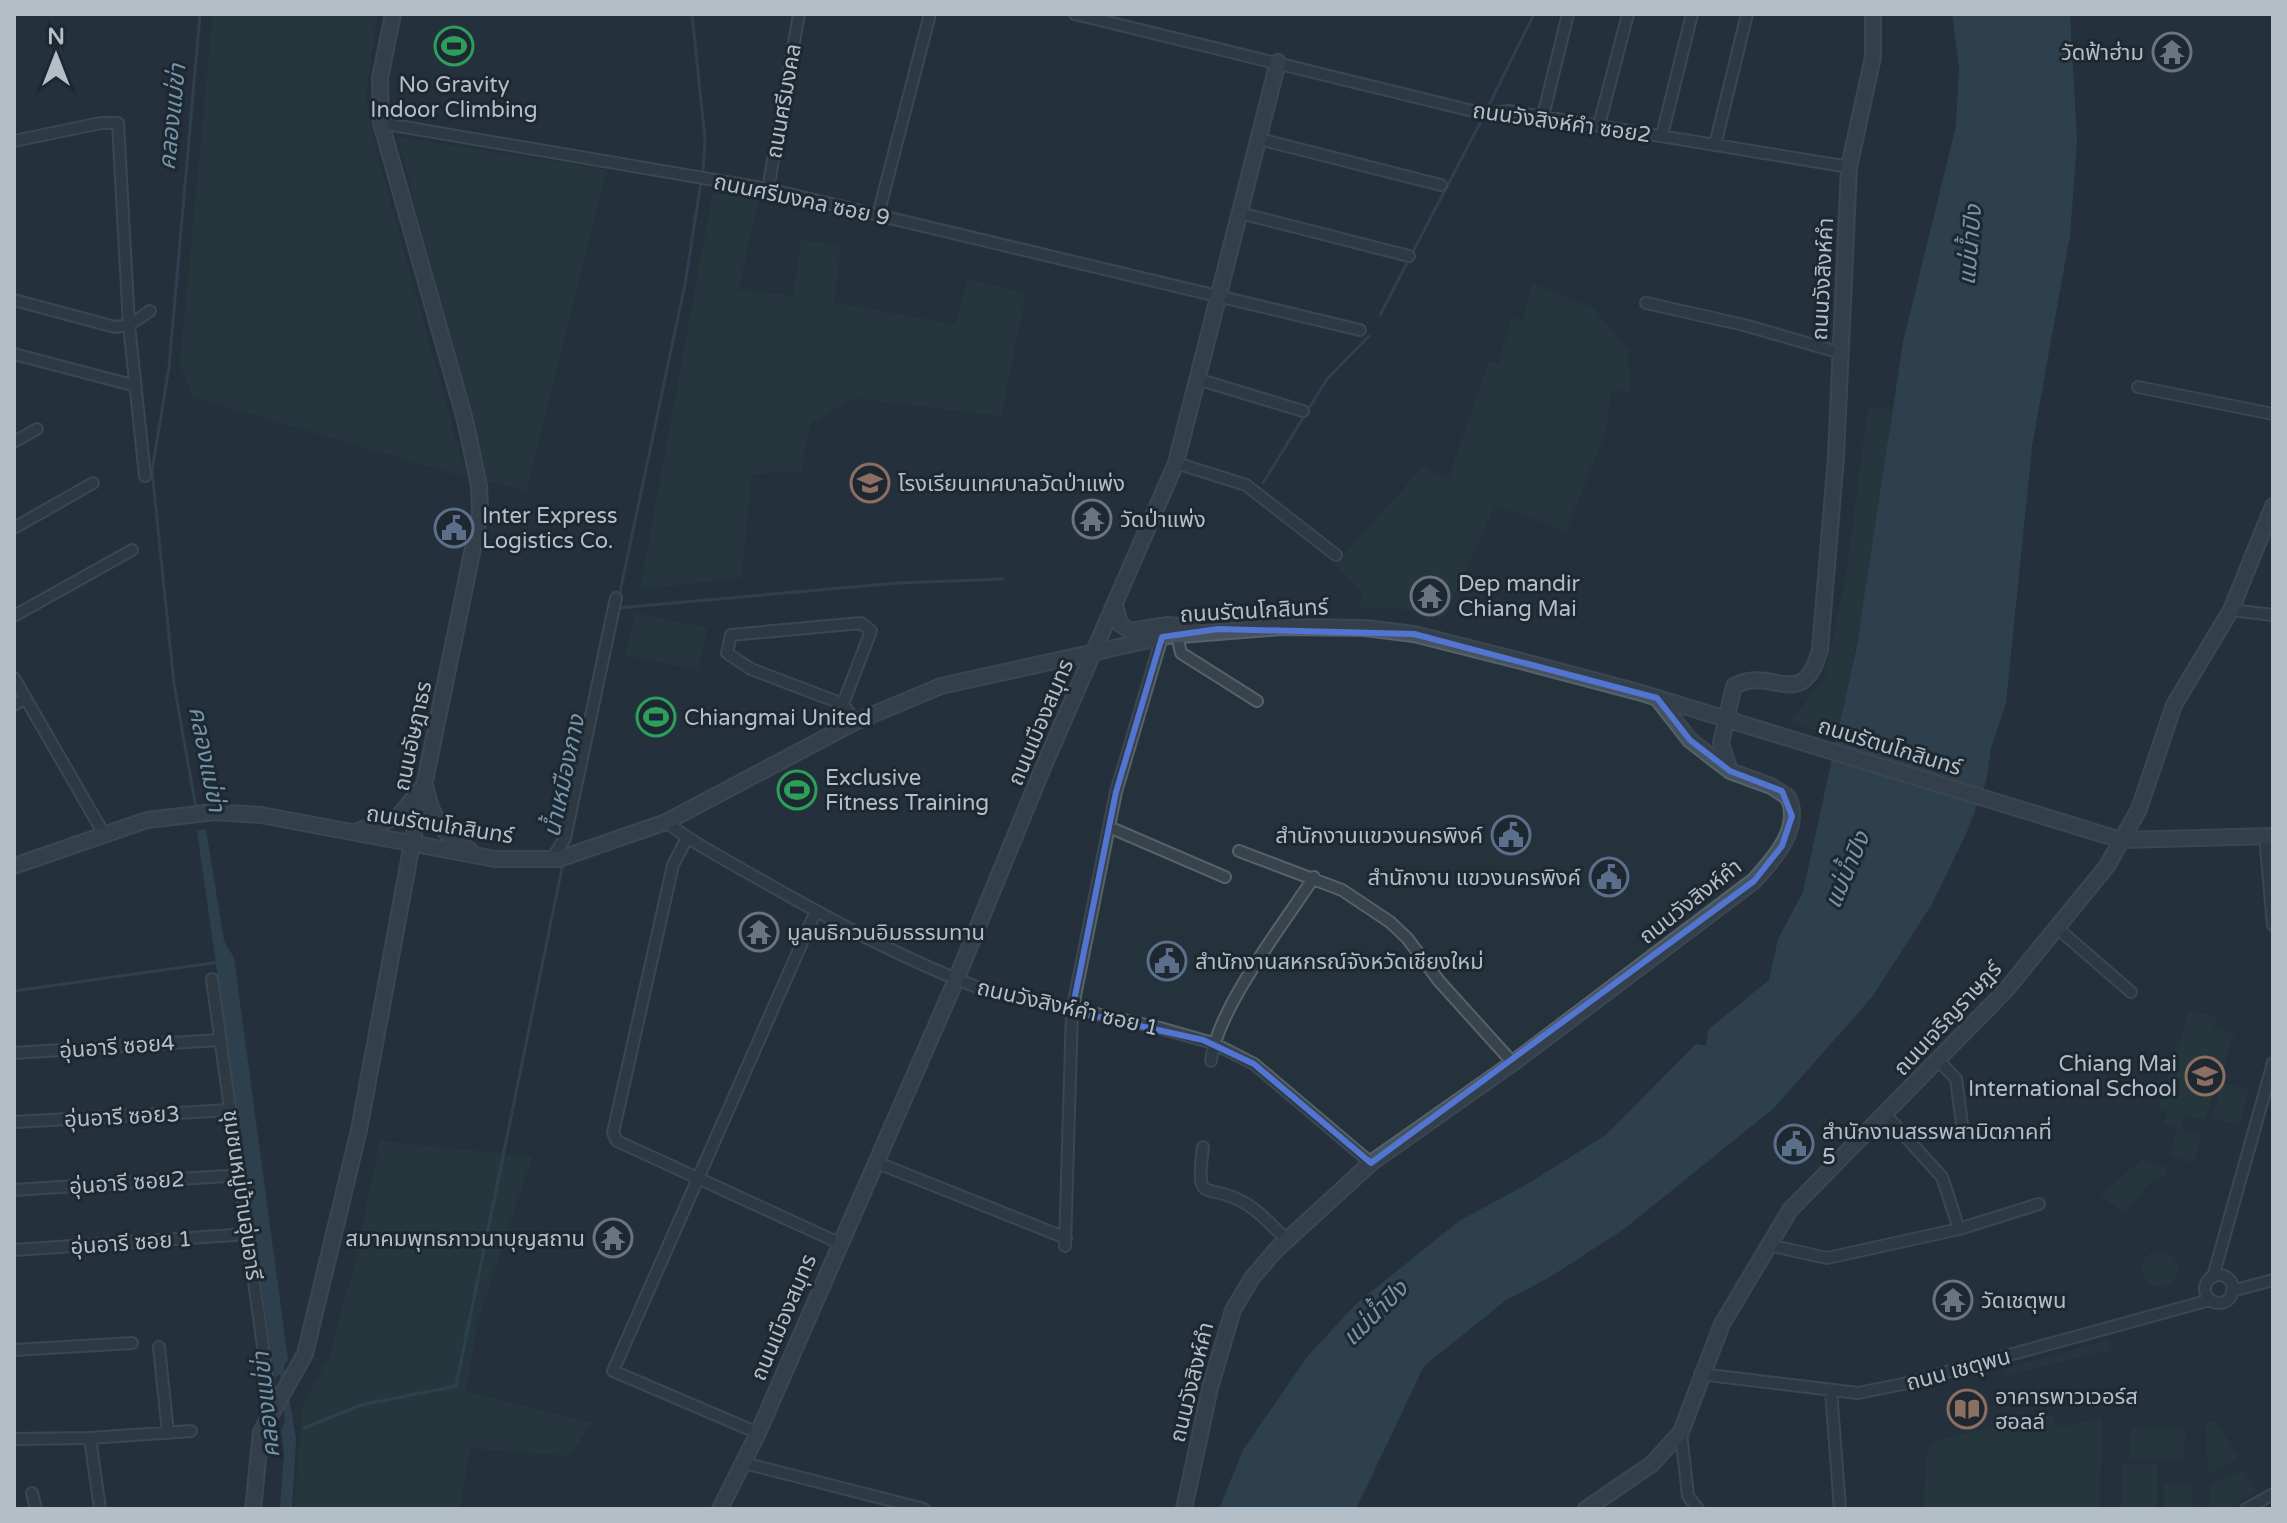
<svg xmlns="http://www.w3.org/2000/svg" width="2287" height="1523" font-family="'Varela Round','Noto Sans Thai',sans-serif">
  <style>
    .green { fill: #273f3d }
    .water { fill: #3a5264 }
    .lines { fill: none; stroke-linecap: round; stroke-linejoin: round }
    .stream { stroke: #3a5264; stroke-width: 3 }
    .street-casing { stroke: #56616a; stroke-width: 14 }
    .secondary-casing { stroke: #56616a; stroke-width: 18 }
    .street { stroke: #38434c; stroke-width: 10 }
    .secondary { stroke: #46535f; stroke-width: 14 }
    .marked { fill: none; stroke: #5275d2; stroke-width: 6; stroke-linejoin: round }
    .labels { text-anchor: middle; stroke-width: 6; stroke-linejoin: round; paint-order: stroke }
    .poi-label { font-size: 22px; fill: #b3bec7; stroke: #1d2831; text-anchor: start }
    .street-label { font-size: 22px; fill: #b3bec7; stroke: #1d2831 }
    .water-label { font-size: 24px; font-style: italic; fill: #7594aa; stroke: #1d2831 }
  </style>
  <rect width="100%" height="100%" fill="#24323c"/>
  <path class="green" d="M213,14H377L366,96L375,146L466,477L193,397L180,364Z
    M398,137L607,170L527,491L486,481Z
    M713,192L759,200L738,290L793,296L801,240L841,245L834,302L956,325L968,279L1026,294L1001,416L854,398L810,424L801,471L752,474L741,578L640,589Z
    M1532,284L1593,308L1628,349L1630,391H1611L1606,431L1566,531L1495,505L1445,617L1405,609L1360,607L1362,592L1335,565L1423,467L1448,479L1489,361L1499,363L1511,317L1522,321Z
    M1868,406L1891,410C1880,521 1860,630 1836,739L1791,721L1825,677L1847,570Z
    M635,613L707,628L698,670L626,655Z
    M2189,1011L2216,1016L2214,1029L2234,1034L2205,1120L2184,1115L2180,1129L2201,1135L2194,1163L2169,1155L2177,1128L2164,1124L2168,1112L2159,1109Z
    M2222,1083L2249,1090L2239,1125L2212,1118Z
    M380,1141L532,1157L477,1323L466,1391L592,1423L569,1456L470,1448L460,1509H294L303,1405L329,1357L353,1270Z
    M2142,1159L2168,1168L2164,1177L2150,1182L2125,1213L2101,1196Z
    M2142 1269a18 18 0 1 1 36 0a18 18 0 1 1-36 0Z
    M2109,1340L2112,1350L2005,1375L2003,1369Z
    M2052,1414L2055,1428L2102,1418L2100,1509H1924L1926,1458L1933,1441Z
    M2217,1421L2238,1459L2208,1473L2206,1423Z
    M2131,1427L2185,1429L2184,1461L2130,1459Z
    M2121,1464H2157V1509H2121Z
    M2244,1470L2256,1492L2226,1509H2210L2209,1484Z
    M2191,1484L2193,1509H2165L2163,1485Z"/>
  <path class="water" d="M1952,14H2070L2077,140L2070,235L2032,446L2006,703L1991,748L1986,782L1966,834L1932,904L1872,997L1774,1108L1624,1229L1550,1277L1505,1301L1424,1366L1356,1509H1219L1243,1450L1307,1357L1356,1304L1459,1221L1529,1183L1606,1135L1696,1044L1706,1046L1708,1030L1769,980L1778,939L1803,892L1857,645L1903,342L1956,126L1959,68Z
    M206,829L224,941L234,958L288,1360L284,1365L296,1439L292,1509H280L284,1452L281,1430L285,1423L280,1374L275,1378L197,831Z"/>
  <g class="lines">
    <path class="stream" d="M692,14L705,139L703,173
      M1489,105L1534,14
      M1380,315L1480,123
      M1263,483L1327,379L1369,336
      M619,597L686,279L701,181
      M617,608L898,583L1003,579
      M196,808L174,684L152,471L169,367L200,14
      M14,991L220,962
      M304,1428L361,1405L456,1386L563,863"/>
    <defs>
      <path id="street" d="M1075,14L1485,114L1509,111L1849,167
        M1543,116L1568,14
        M381,123L768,189L1360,330
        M1599,125L1628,14
        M1662,135L1692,14
        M1259,139L1441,185
        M14,141L101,123H118L129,325L145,476
        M1715,145L1747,14
        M768,189L799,14
        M1240,213L1409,256
        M878,215L930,14
        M14,300L115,327L129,325L150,311
        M1646,303L1744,325L1841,353
        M14,354L136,386
        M1197,379L1303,411
        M2138,387L2273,414
        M14,442L37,429
        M1176,463L1246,485L1336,555
        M14,528L93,483
        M2231,610L2273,615
        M14,616L132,550
        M1177,635L1181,653L1257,701
        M14,678L104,834
        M843,704L871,631L861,623L731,635L727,653L751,669L843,704L855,722
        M14,705L26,698
        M666,822C697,846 732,863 766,883C835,922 907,961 982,989L1160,1028L1213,1043L1254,1064L1371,1163
        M1109,827L1225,877
        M2265,836L2273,925
        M687,838L673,865L613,1133L617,1141L839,1243
        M1239,851L1342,890L1390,922L1407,938L1439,981L1513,1063
        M552,859L565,838L616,598
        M2056,927L2131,992
        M212,979L272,1411
        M14,1053L219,1040
        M1211,1061C1217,1008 1284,924 1314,877
        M1939,1061L1956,1079L1962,1124
        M1885,1114L1942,1177L1959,1229L2039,1204
        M14,1122L231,1110
        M1203,1147C1195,1207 1206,1181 1243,1202C1260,1211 1273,1227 1287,1240
        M875,1162L1066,1238
        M14,1190L240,1175
        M1768,1245L1827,1258L1959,1229
        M1065,1246L1072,1011L1116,792L1162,637
        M14,1250L248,1234
        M2205 1289a14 14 0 1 1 28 0a14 14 0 1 1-28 0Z
        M2213,1277L2273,1063
        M2232,1291L2273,1280
        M159,1347L168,1433
        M14,1350L132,1343
        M1700,1374L1858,1393L1903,1384L2210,1300
        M1831,1390L1840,1509
        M1681,1432L1688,1496L1698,1509
        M758,1433L613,1371L816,911
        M90,1438L100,1509
        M14,1439L90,1438L191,1431
        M744,1463L924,1509
        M32,1493L36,1509
        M2246,1509L2273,1494"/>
      <path id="secondary" d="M1115,605L1120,624L1130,631L1168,625L1192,627
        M1657,698L1690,740L1726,768
        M426,789C432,818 443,836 470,850
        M357,831L398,817L420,790
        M14,866L147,820L215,812L261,815L495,859H559L666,822L855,722L941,686L1168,636L1281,627L1365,628L1414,634L1517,660L1638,692L2121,840L2273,836
        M253,1509L261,1432L305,1354L359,1130L412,844L480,514L479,486L465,420L381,123L380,78L393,14
        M720,1509L758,1433L956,980L1042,770L1176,463L1278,62
        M1184,1509L1210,1388L1233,1310L1252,1278L1276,1250L1371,1163L1513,1063L1754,881C1773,860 1803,828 1788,797L1771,786L1730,771L1721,743L1734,686C1773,665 1802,714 1820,650L1836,457L1849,167L1873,57V14
        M1586,1509L1652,1464L1681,1432L1722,1324L1790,1210L2006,990L2107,866L2139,809L2174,705L2231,610L2273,506"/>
    </defs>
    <use href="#street" class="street-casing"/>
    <use href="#secondary" class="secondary-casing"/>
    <use href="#street" class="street"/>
    <use href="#secondary" class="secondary"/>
  </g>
  <path d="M0 0H2287V1523H0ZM1218,629L1414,634L1657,698L1690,740L1730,771L1782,791L1792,816L1782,846L1754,881L1371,1163L1254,1064L1203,1040L1072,1011L1116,792L1162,637Z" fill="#24323c" fill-opacity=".55" fill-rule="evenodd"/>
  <path class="marked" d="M1218,629L1414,634L1657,698L1690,740L1730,771L1782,791L1792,816L1782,846L1754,881L1371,1163L1254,1064L1203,1040L1072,1011L1116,792L1162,637Z"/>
  <defs>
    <symbol id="stadium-ring" viewBox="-11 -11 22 22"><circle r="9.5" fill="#1d2831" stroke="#2e9e5b" stroke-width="1.5"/><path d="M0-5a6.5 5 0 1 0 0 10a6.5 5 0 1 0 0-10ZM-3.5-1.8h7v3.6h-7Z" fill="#2e9e5b"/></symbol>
    <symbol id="temple-ring" viewBox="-11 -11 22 22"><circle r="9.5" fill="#1d2831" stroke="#6b7280" stroke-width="1.5"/><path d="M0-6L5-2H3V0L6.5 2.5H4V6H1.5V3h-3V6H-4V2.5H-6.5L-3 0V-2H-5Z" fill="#6b7280"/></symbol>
    <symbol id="school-ring" viewBox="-11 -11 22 22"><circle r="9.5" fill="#1d2831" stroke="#8d6e63" stroke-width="1.5"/><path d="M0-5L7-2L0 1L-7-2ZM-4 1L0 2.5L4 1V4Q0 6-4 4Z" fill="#8d6e63"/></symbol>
    <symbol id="civic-ring" viewBox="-11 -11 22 22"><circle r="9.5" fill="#1d2831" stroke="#5c6f8a" stroke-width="1.5"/><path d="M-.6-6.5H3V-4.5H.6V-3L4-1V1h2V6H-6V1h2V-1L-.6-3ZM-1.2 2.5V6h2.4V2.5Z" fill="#5c6f8a"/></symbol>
    <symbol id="library-ring" viewBox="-11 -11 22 22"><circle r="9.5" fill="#1d2831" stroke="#8d6e63" stroke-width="1.5"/><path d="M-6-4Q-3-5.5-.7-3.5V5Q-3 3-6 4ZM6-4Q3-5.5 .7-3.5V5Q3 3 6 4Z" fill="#8d6e63"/></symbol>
  </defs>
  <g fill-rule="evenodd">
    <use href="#stadium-ring" x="432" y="24" width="44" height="44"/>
    <use href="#temple-ring" x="2150" y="30" width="44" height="44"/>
    <use href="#school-ring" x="848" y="461" width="44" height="44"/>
    <use href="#temple-ring" x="1070" y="497" width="44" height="44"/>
    <use href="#civic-ring" x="432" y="506" width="44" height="44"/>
    <use href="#temple-ring" x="1408" y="574" width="44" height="44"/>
    <use href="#stadium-ring" x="634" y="695" width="44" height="44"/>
    <use href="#stadium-ring" x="775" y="768" width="44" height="44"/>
    <use href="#civic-ring" x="1489" y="813" width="44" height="44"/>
    <use href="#civic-ring" x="1587" y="855" width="44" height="44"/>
    <use href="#temple-ring" x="737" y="910" width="44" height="44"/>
    <use href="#civic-ring" x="1145" y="939" width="44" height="44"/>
    <use href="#school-ring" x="2183" y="1054" width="44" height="44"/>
    <use href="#civic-ring" x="1772" y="1122" width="44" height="44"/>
    <use href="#temple-ring" x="591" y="1216" width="44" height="44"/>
    <use href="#temple-ring" x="1931" y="1278" width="44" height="44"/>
    <use href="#library-ring" x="1945" y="1387" width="44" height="44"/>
  </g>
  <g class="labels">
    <g class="poi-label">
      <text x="2144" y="60" text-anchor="end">วัดฟ้าฮ่าม</text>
      <text x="454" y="92" text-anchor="middle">No Gravity<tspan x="454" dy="25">Indoor Climbing</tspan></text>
      <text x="898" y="491">โรงเรียนเทศบาลวัดป่าแพ่ง</text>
      <text x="482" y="523">Inter Express<tspan x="482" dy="25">Logistics Co.</tspan></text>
      <text x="1120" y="527">วัดป่าแพ่ง</text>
      <text x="1458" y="591">Dep mandir<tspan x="1458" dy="25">Chiang Mai</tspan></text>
      <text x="684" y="725">Chiangmai United</text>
      <text x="825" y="785">Exclusive<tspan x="825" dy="25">Fitness Training</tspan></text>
      <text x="1483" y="843" text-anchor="end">สำนักงานแขวงนครพิงค์</text>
      <text x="1581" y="885" text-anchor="end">สำนักงาน แขวงนครพิงค์</text>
      <text x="787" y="940">มูลนธิกวนอิมธรรมทาน</text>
      <text x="1195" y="969">สำนักงานสหกรณ์จังหวัดเชียงใหม่</text>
      <text x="2177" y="1071" text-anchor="end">Chiang Mai<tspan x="2177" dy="25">International School</tspan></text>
      <text x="1822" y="1139">สำนักงานสรรพสามิตภาคที่<tspan x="1822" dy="25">5</tspan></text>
      <text x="585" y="1246" text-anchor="end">สมาคมพุทธภาวนาบุญสถาน</text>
      <text x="1981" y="1308">วัดเชตุพน</text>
      <text x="1995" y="1404">อาคารพาวเวอร์ส<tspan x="1995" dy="25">ฮอลล์</tspan></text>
    </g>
    <g class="street-label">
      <text transform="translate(783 101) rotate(-80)" y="8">ถนนศรีมงคล</text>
      <text transform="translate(1562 122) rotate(8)" y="8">ถนนวังสิงห์คำ ซอย2</text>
      <text transform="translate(802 199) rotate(12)" y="8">ถนนศรีมงคล ซอย 9</text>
      <text transform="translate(1822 279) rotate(-87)" y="8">ถนนวังสิงห์คำ</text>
      <text transform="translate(1254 610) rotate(-3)" y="8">ถนนรัตนโกสินทร์</text>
      <text transform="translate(1040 722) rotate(-67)" y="8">ถนนเมืองสมุทร</text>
      <text transform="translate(412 736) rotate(-78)" y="8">ถนนอัษฎาธร</text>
      <text transform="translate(1890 746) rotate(17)" y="8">ถนนรัตนโกสินทร์</text>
      <text transform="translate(440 824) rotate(9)" y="8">ถนนรัตนโกสินทร์</text>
      <text transform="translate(1690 901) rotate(-38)" y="8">ถนนวังสิงห์คำ</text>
      <text transform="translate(1068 1007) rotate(13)" y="8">ถนนวังสิงห์คำ ซอย 1</text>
      <text transform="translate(1947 1018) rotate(-47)" y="8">ถนนเจริญราษฎร์</text>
      <text transform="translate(117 1046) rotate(-4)" y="8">อุ่นอารี ซอย4</text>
      <text transform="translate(122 1116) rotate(-3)" y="8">อุ่นอารี ซอย3</text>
      <text transform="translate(127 1182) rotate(-4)" y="8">อุ่นอารี ซอย2</text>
      <text transform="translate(243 1195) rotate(82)" y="8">ชุมชนหมู่บ้านอุ่นอารี</text>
      <text transform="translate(131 1242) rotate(-4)" y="8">อุ่นอารี ซอย 1</text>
      <text transform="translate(783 1317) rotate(-67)" y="8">ถนนเมืองสมุทร</text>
      <text transform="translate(1958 1369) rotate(-15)" y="8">ถนน เชตุพน</text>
      <text transform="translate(1191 1382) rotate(-76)" y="8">ถนนวังสิงห์คำ</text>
    </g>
    <g class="water-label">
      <text transform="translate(172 117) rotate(-84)" y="8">คลองแม่ข่า</text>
      <text transform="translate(1970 245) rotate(-85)" y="8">แม่น้ำปิง</text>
      <text transform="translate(207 759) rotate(79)" y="8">คลองแม่ข่า</text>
      <text transform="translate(564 776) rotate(-78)" y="8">น้ำเหมืองกาง</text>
      <text transform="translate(1847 870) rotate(-67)" y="8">แม่น้ำปิง</text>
      <text transform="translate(1375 1313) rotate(-45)" y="8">แม่น้ำปิง</text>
      <text transform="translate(266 1405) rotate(-96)" y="8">คลองแม่ข่า</text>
    </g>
  </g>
  <rect width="2287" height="1523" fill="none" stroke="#b3bec7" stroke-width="32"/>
  <g transform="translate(56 56)" stroke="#1d2831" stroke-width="6" paint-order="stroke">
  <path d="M0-6L14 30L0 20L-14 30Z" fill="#b3bec7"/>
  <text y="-12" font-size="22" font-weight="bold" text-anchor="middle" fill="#b3bec7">N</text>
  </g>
</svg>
